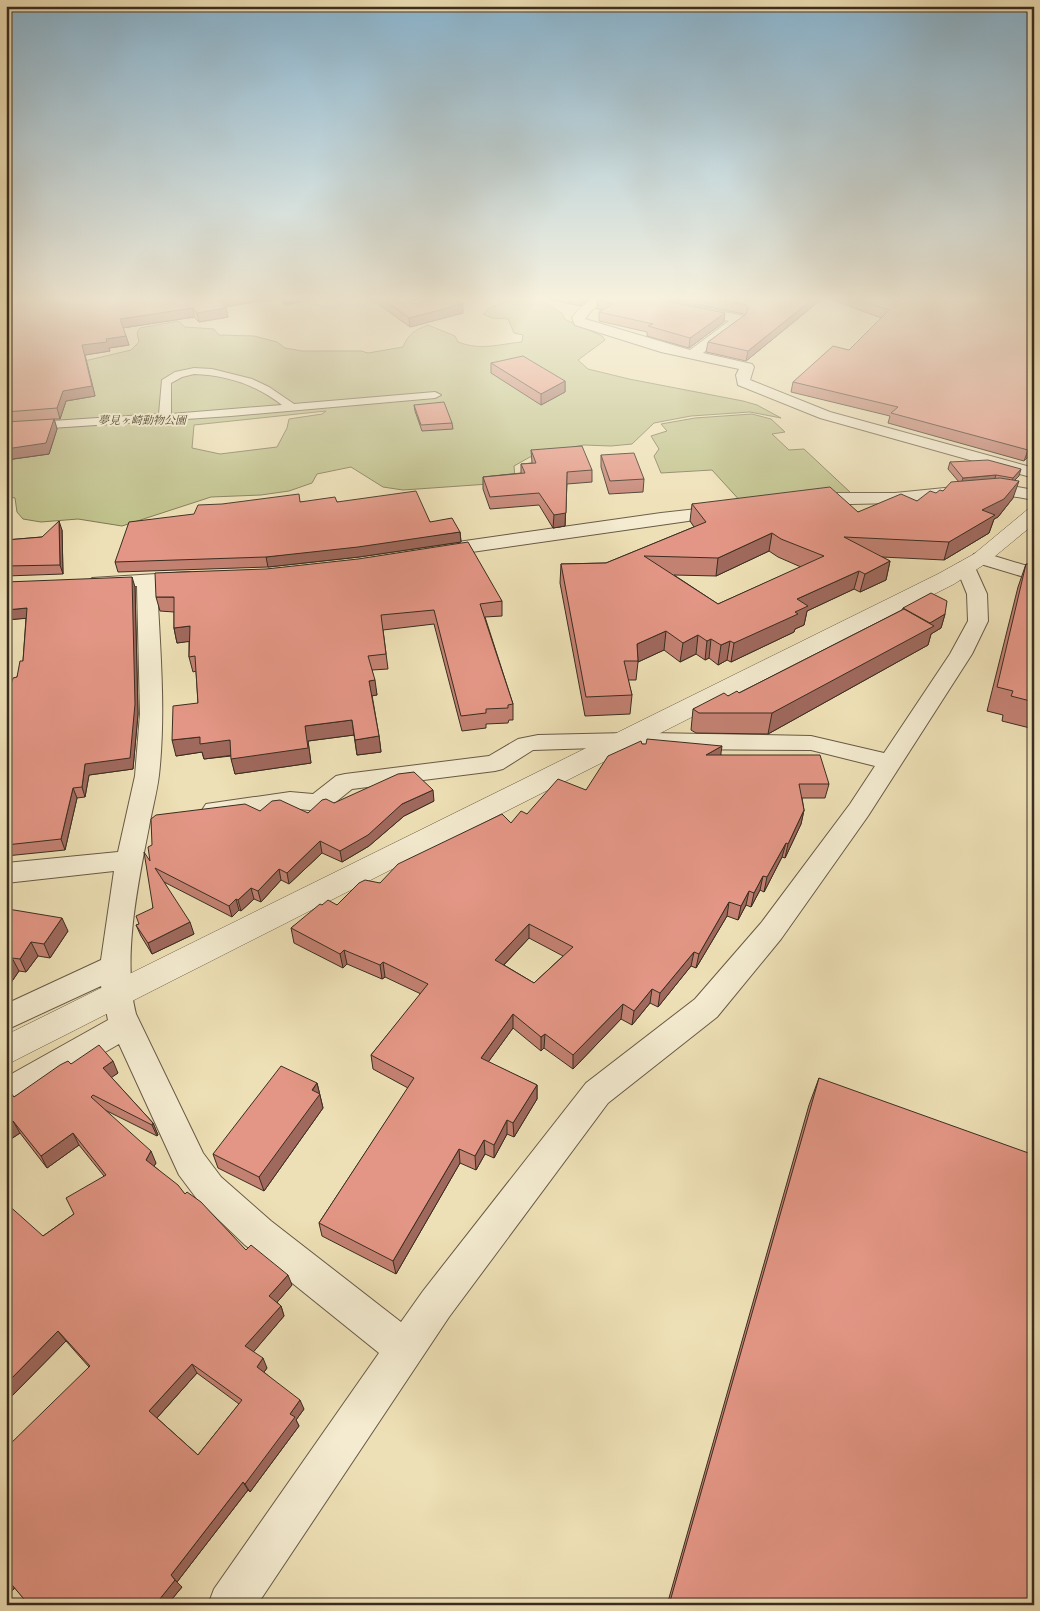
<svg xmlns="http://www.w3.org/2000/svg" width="1040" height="1611" font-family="'Libre Caslon Text','Noto Serif JP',serif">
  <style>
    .green { fill: #bfc18a; stroke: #7d7755; fill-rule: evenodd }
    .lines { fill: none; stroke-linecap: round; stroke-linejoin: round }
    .pedestrian-casing { stroke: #685a46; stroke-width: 2 }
    .minor-casing { stroke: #685a46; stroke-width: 2 }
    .tertiary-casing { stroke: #685a46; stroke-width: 1 }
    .pedestrian { fill: #f4ebd0; fill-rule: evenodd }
    .minor { fill: #f4ebd0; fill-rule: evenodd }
    .tertiary { fill: #f4ebd0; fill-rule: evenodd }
    .wall { fill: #c38172; stroke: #3b2d20; fill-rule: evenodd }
    .shaded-wall { fill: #9f695d; stroke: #3b2d20 }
    .building { fill: #e39685; stroke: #3b2d20; fill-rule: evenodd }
    .labels { text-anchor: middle; stroke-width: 4; stroke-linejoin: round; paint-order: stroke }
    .far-park-label { font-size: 11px; font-style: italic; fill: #554b35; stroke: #f4ebd0 }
  </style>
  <rect width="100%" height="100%" fill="#eee0b6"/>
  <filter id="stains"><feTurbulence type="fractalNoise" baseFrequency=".004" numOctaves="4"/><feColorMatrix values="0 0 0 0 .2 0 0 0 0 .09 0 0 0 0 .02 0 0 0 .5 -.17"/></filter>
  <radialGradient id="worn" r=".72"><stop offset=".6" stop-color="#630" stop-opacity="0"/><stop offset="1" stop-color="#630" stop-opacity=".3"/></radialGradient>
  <path class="green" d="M515,298H537L563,314L564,319L602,336L605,340L578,360L588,369L629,379L743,401L757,405L781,418L750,412L691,416L654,423L632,444L611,446L584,445L552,451L530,457L514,466L515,478L503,483L403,490L383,487L351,467L317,474L312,483L289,491L261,495L211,497L122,526L78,519L41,522L23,519L17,512L15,498L6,496V373L76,363L131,350L139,342L137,333L140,328L178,321L185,327L214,329L219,335L254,336L277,342L285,348L302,351H361L368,353L403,347C408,334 415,330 428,325L455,336L458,342C481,351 499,344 522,342L523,335L514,333L508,319L492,318L483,314L491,307ZM326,411L322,414L289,419L287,428L277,447L220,454L192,448L194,425Z
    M752,414L771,419L785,432L772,434L789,450L804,449L851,493L743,504L712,470L661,473L654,456L659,449L651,436L667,431L661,424L695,418Z"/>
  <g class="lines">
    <defs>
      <path id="pedestrian" d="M194,368L212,369L252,379L269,387L294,404L435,392L441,395L435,398L231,416L6,431V424L159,414L162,380L175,372ZM194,374C226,375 257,385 282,405L171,414V383L182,377Z"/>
      <path id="minor" d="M594,298H609L591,311L585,319L690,350L729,321L635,302L629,298H654L744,316L745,319L744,322L703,353L752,364L754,367L750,380L830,412L1034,468V478L820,418L738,385L736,375L739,369L661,352L575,325L572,318C578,309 585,304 594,298Z
        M994,483L1034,490V500L994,493L895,503L808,505L802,504L799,500L802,496L824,493H895Z
        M724,506L730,507L733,511L730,515L437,557L430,555L428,551L430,547L437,545L661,513Z
        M981,552L1034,568V580L974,562L972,558L974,554Z
        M966,561L973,563L987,594L988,621L972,654L868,816L781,939L717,1017L608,1103L449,1317L257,1605H208L214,1589L379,1353L245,1245L197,1199L179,1175L119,1044L17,1103L6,1107V1077L108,1020L101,986L6,1030V1004L101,960L114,871L6,883V863L118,852L135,776L140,714L137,586H92L89,582L92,578L189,572L196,574L199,578L196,582L157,585C160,648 166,712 159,775C157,792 152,810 149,827C138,883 122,960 136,1014L203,1153L221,1177L271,1221L401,1322L423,1291L586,1083L695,999L761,923L850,804L875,766L811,750L667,749L642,745L638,740L635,745L627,747L533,750L503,769L495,771L352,789L327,809L318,811L290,808L215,819L206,816L202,810L206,804L290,792L313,794L336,776L345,774L489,756L518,739L538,735L627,733L635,735L638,740L642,735L650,733L811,736L884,753L950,654L968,621L967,594L956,567L959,563Z"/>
      <path id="tertiary" d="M1034,508V524L988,562L954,584L6,1065V1035L938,574L974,554L1027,510Z"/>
    </defs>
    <use href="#pedestrian" class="pedestrian-casing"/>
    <use href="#minor" class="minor-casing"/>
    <use href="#tertiary" class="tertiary-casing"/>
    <use href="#pedestrian" class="pedestrian"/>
    <use href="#minor" class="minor"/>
    <use href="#tertiary" class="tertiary"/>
  </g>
  <path class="wall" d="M6,298H319L285,305L277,298L225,307L226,308L228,317L199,322L194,317L123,328L129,345L109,348L110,351L85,355L95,396L66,401L60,419H54L57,429L49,454L6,460Z
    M370,298H427L410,302L413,304L463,313L410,327Z
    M542,298H591L580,306Z
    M664,298H823L746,361L706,352L708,342L745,315L744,314Z
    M828,298H1034V451L1024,461L888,423L890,416L791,392L793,382L849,350L881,318Z
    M597,300L724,322L689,348L647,336V332L599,321V312L602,310L597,309Z
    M491,363L565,381V392L541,405L491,373Z
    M414,405L452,423L453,429L422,431L415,411Z
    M531,450L592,470V482L567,484L565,526L553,528L539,505L490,509L483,489V477L521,473V464L532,463Z
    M601,455L644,479L643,492L609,494L601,467Z
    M950,462L1019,476L1015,480L1013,498L998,517L994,519L989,533L944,560L882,557L890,561L886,580L860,592L854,589L807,611L804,625L795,629L794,632L731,662L727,660L718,665L709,658L705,660L696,654L680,662L664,650L638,662L636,680H628L632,695L630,714L585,716L560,583L561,564L606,563L694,527L690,521L692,504L858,512L917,501L943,491L959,482L948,469ZM769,551L778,557L801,567L718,604L674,575L716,576Z
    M300,502H337L430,522L460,532L461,542L359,557L268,567L118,572L115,562Z
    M62,530L63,574L6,576V540L42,537Z
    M1026,564L1034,565V729L1002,721L1003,715L987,711L1018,587Z
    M6,582L135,587L138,714L133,769L89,775L85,797L77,798L65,850L6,856V702L17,677L23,661L26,618L6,620Z
    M156,597L502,601V616L485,617L513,704V720H509L508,723L486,724V728L462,731L434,624L383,630L388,669L372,670L377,695H372L379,736L381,752L357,755L354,735L308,741L311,763L235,774L231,756L204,759L202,752L176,756L198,703L196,671L193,672L189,657V641L177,643L174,628V612L160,611Z
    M903,608L945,614L941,628L931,634L928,645L768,734L696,733L691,730L693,709L728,696L739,693L902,610Z
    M642,744L721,755L829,784L825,798H802L804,810L801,824L785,858L782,857L764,892L760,890L751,907L746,905L738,920L727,916L696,968L691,966L658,1007L650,1003L632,1025L621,1019L573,1069L544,1048L541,1051L513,1028L488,1062L537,1085V1099L514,1137L507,1134L494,1158L485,1154L476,1170L460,1163L396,1274L322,1236L319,1223L408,1088L373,1069L371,1055L421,994L385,977L382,979L347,964L343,968L294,943L291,928L322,905H337L380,883L511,823L527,814L586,790ZM529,938L563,956L534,983L504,965Z
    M434,801L404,816L369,846L342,862L322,853L289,884L281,880L261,902L254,899L241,911L239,910L232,917L164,882L194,934L152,954L141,936L136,925L139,924L153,908L150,861L260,811L308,813L334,803Z
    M6,910L68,931L50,958L38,956L26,972L19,971L6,990Z
    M71,1064L118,1073L111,1077L153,1123L158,1135L157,1136L105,1110L156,1163L154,1166L185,1194L246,1250L292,1285L277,1302L281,1306L284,1316L253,1352L267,1368L264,1372L304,1409L296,1420L299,1426L250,1492L248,1490L177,1582L182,1587L167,1605H29L15,1588L10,1593L89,1367L66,1341L6,1402L43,1236L74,1214L104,1176L79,1145L47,1168L20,1133L11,1139L6,1132V1095L14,1097ZM197,1373L239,1404L198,1455L157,1418Z
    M819,1078L1034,1605H667L809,1105Z
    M317,1083L323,1108L264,1191L218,1168L213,1154Z"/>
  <path class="shaded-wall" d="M222,298H277L219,308L217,299Z
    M284,298H319L285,305Z
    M406,298H427L409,302L405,299Z
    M580,298H591L580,306Z
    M814,298H823L746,361L748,351Z
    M463,304V313L410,327L409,318Z
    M193,308L194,317L122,328L120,319Z
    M226,308L228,317L199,322L197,313Z
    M725,313L724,322L689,348L690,338Z
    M126,336L129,345L109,348L110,351L85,355L95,396L66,401L60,419L57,408L63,391L82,345L106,339Z
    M565,381V392L541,405V394Z
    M54,419L57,429L49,454L6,460V449Z
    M1034,444V451L1024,461L1028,450Z
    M1021,469L1019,476L1011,484L1013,478Z
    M567,472L565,526L553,528L554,515Z
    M996,475L994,481L961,484L963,478Z
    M1019,481L1013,498L998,517L994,519L989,533L944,560L949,542L982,510Z
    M59,521L62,530L63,574L60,565Z
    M460,532L461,542L359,557L268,567L266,557Z
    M772,533L769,551L716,576L718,558Z
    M890,561L886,580L860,592L865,574Z
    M859,571L854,589L807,611L804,625L795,629L794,632L731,662L734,643L797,599Z
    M132,577L135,587L138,714L133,769L89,775L85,797L82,787L85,764Z
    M27,608L30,618L6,620V610Z
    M945,614L941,628L931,634L928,645L768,734L772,713L930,623Z
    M190,626L193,641L177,643L174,628Z
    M666,631L664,650L638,662L637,644Z
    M698,635L696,654L680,662L683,643Z
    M711,639L709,658L705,660L707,641Z
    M730,641L727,660L718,665L721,645Z
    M375,680L377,695L371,696L369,681Z
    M352,720L354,735L308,741L311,763L235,774L231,759L305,726Z
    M379,736L381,752L357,755L355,740Z
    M200,737L230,740L234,755L204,759L202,752L176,756L172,740Z
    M722,746L720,760L706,755Z
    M73,788L77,798L65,850L61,839Z
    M433,790L434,801L404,816L369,846L342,862L340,851L402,804Z
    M804,810L801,824L785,858L788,844Z
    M320,841L322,853L289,884L287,873Z
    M786,843L782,857L764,892L767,877Z
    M279,869L281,880L261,902L258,891Z
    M763,876L760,890L751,907L754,893Z
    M251,888L254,899L241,911L238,900Z
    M749,891L746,905L738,920L741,906Z
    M236,899L239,910L232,917L229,906Z
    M729,902L727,916L696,968L699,954Z
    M62,918L68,931L50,958L44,944Z
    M190,922L194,934L152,954L148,943Z
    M529,924V938L495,974V960Z
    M31,942L38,956L26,972L20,959Z
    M344,950L347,964L343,968L340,954Z
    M694,952L691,966L658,1007L660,993Z
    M12,958L19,971L6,990V967Z
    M383,962L385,977L382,979L380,965Z
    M652,989L650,1003L632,1025L634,1011Z
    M623,1004L621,1019L573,1069V1055Z
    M513,1014V1028L481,1072V1058Z
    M545,1034L544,1048L541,1051V1037Z
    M113,1061L118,1073L108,1080L103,1068Z
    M317,1083L323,1108L264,1191L259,1177Z
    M537,1085V1099L514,1137L513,1123Z
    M507,1120V1134L494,1158V1145Z
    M13,1121L20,1133L11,1139L6,1130V1126Z
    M153,1123L158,1135L157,1136L152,1125Z
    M73,1133L79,1145L47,1168L41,1156Z
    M484,1140L485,1154L476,1170L475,1156Z
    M459,1149L460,1163L396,1274L393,1261Z
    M151,1151L156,1163L151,1171L146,1160Z
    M288,1275L292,1285L273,1307L269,1296Z
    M281,1306L284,1316L250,1356L245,1346Z
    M58,1331L66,1341L6,1402V1384Z
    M263,1358L267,1368L261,1376L257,1367Z
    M192,1364L197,1373L155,1420L149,1411Z
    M300,1400L304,1409L296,1420L299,1426L250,1492L245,1484L290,1414Z
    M243,1482L248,1490L177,1582L171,1575Z
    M6,1579H7L16,1586L10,1593L6,1591Z
    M175,1580L182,1587L167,1605H155Z"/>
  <path class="building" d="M6,298H222L217,299L226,308L197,313L193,308L120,319L126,336L106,339L107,342L82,345L92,386L63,391L57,408L6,412Z
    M382,298H406L405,299L413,304L438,298H450L463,304L409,318Z
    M600,298H651L725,313L690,338L648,326L653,324L599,312L613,304L597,300Z
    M710,298H814L748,351L708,342L746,314L748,309L746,305Z
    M854,298H1034V444L1028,450L891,413L898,407L793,382L833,346L849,350L889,310Z
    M523,356L565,381L541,394L491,363Z
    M444,402L452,423L421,425L414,405Z
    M54,419L46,443L6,449V422Z
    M582,446L592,470L567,472L566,513L554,515L539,493L490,497L483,477L525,473L521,464L536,463L531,450Z
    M634,453L644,479L610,481L601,455Z
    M988,460L1021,469L1013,478L996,475L963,478L950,462Z
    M1000,478L1019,481L1004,499L982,510L995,515L949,542L844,537L890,561L865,574L859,571L797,599L808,606L795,612L798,614L734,643L730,641L721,645L711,639L707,641L698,635L683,643L666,631L637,644L638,661H624L632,695L586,697L561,564L606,563L706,522L692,504L830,487L858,512L901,494L917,501L930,491L936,493L940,490L943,491L951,482ZM772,533L781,539L824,556L718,604L644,556L718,558Z
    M416,491L430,522L452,518L460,532L358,547L266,557L115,562L129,522L194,514L198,505L222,504L299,494L300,502L335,497L337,502Z
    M59,521L60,565L6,566V540L42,537Z
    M468,542L502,601L480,604L513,704L508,705V708L486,709V713L461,716L434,610L381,615L386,654L368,656L375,680L369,681L379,736L355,740L352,720L305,726L308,748L231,759L230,740L200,744V737L172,740L173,706L198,703L195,656L189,657L190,626L174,628V597H156L155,573L266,569L358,559Z
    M1026,564L1034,565V702L1011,696L1013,691L997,687Z
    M132,577L135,704L130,758L85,764L82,787L73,788L61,839L6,845V702L13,678L17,677L20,661H23L27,608L6,610V582Z
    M931,593L947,601L945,614L930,623L903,608Z
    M904,609L934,626L772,713H699L693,709L724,693L728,696L737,691L739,693Z
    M647,739L722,746L706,755H820L829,784H799L804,810L788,844L786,843L767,877L763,876L754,893L749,891L741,906L729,902L699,954L694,952L660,993L652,989L634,1011L623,1004L573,1055L545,1034L541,1037L513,1014L481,1058L537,1085L513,1123L507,1120L494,1145L484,1140L475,1156L459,1149L393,1261L319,1223L414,1078L371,1055L428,984L383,962L380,965L344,950L340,954L291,928L320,904L322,905L328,900L337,905L359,883L365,880L380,883L398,864L502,814L511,823L521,811L527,814L558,779L586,790L608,756L641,741L642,744H646ZM529,924L573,947L534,983L495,960Z
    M414,772L433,790L402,804L368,835L340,851L320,841L287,873L279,869L258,891L251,888L238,900L236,899L229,906L155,868L190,922L148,943L136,925L139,924L136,916L153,908L144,852L150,861L148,847L152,845L151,819L156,815L245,804L260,811L272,801L280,800L308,813L322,800L326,799L334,803L398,774Z
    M8,909L62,918L44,944L31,942L20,959L12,958L6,967V910Z
    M99,1045L113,1061L103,1068L153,1123L152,1125L93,1095L91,1097L151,1151L146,1160L178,1185L185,1194L187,1192L201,1202L246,1250L251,1245L288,1275L269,1296L281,1306L245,1346L263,1358L257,1367L300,1400L290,1414L295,1417L245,1484L243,1482L171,1575L175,1580L155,1605H29L7,1579H6V1448L90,1366L58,1331L6,1384V1203L43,1236L74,1214L66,1198L106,1175L73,1133L41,1156L13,1121L6,1126V1095L11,1093L14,1097L60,1065L68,1061L71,1064ZM192,1364L242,1400L198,1455L149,1411Z
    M281,1066L317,1083L312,1090L320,1094L259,1177L213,1154Z
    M819,1078L1034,1155V1605H669Z"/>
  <linearGradient id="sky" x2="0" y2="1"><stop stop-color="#89b7d4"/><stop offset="0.57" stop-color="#f7f1de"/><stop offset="1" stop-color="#f7f1de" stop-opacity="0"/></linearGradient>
  <rect width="1040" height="524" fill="url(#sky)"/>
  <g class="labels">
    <g class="far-park-label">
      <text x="142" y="424">夢見ヶ崎動物公園</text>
    </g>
  </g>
  <rect width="1040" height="1611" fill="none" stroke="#eee0b6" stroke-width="25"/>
  <rect x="8" y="8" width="1025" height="1596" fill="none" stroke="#3b2d20" stroke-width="2.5"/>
  <rect x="12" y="12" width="1015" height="1586" fill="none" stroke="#3b2d20"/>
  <rect width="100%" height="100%" filter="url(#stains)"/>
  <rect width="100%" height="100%" fill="url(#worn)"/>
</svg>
